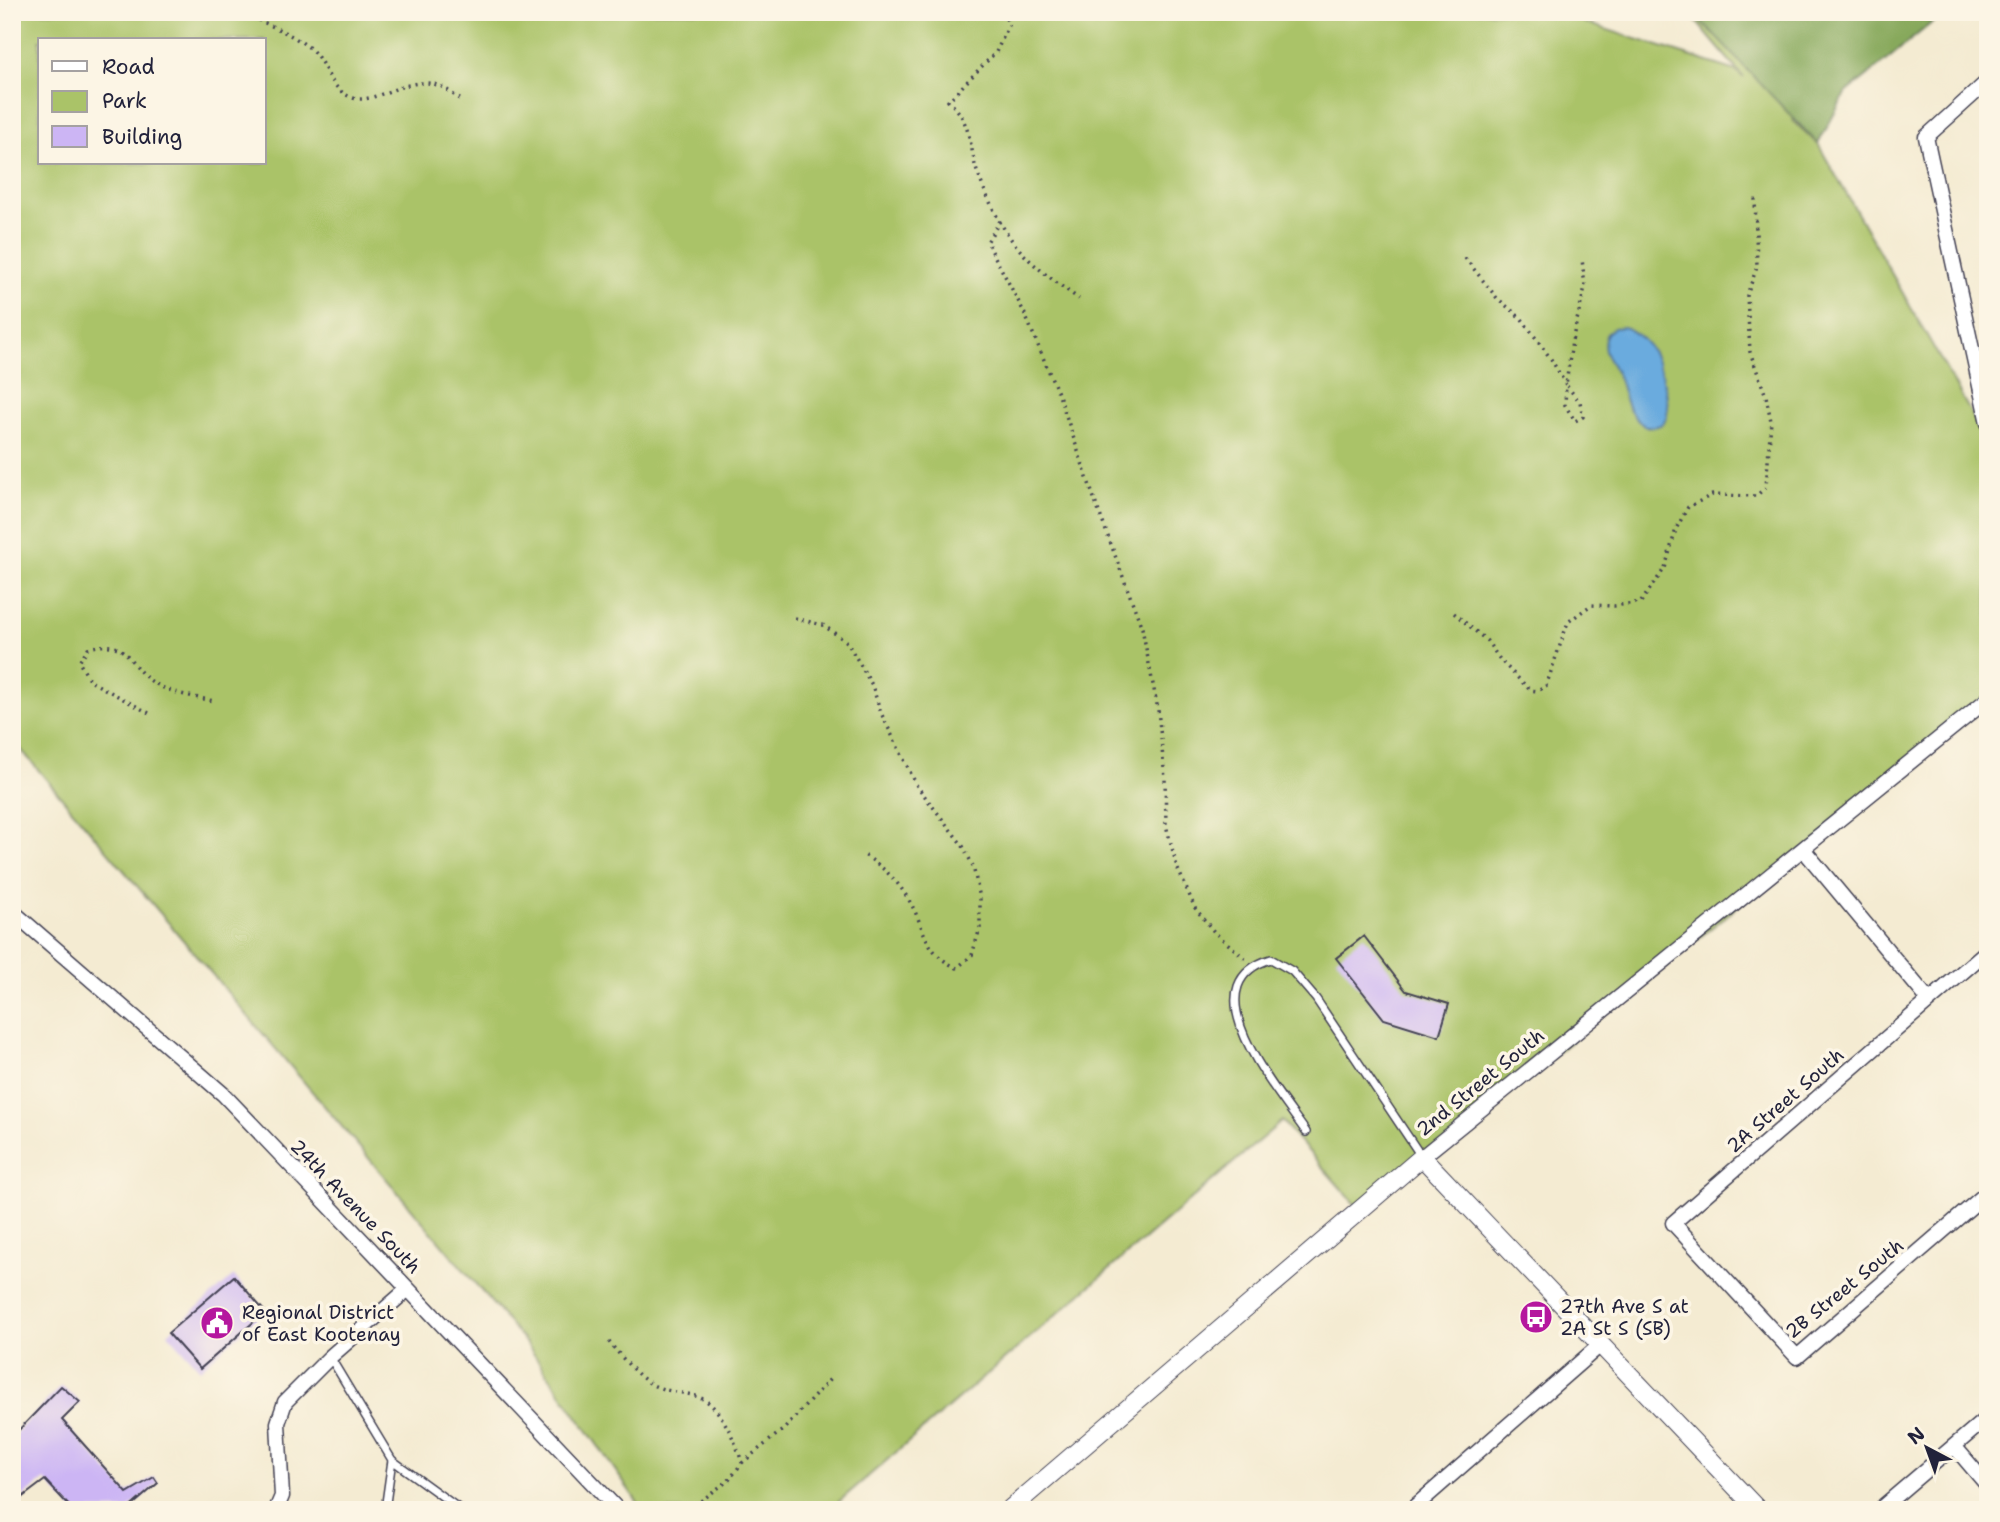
<svg xmlns="http://www.w3.org/2000/svg" width="2000" height="1522" font-family="'Shantell Sans',sans-serif">
  <style>
    .green { fill: #aac368; stroke: #667252; stroke-width: 2; fill-rule: evenodd }
    .forest { fill: #87a95c; stroke: #54664c; stroke-width: 2 }
    .water { fill: #6babde; stroke: #46668c; stroke-width: 2 }
    .building { fill: #ccb5f4 }
    .lines { fill: none; stroke-linecap: round; stroke-linejoin: round }
    .service-casing { stroke: #424052; stroke-width: 10 }
    .minor-casing { stroke: #424052; stroke-width: 17 }
    .tertiary-casing { stroke: #424052; stroke-width: 20 }
    .path { stroke: #424052; stroke-width: 3.5; stroke-dasharray: 2 5; stroke-linecap: butt }
    .service { stroke: #fff; stroke-width: 7 }
    .minor { stroke: #fff; stroke-width: 14 }
    .tertiary { stroke: #fff; stroke-width: 18 }
    .labels { text-anchor: middle; stroke-width: 7; stroke-linejoin: round; paint-order: stroke }
    .street-label { font-size: 19px; fill: #22223b; stroke: #fcf5e5 }
    .poi-label { font-size: 19px; fill: #22223b; stroke: #fcf5e5; text-anchor: start }
  </style>
  <rect width="100%" height="100%" fill="#fcf5e5"/>
  <filter id="ink" filterUnits="userSpaceOnUse"><feTurbulence type="fractalNoise" baseFrequency=".0143" numOctaves="2"/><feDisplacementMap in="SourceGraphic" scale="14" xChannelSelector="R" yChannelSelector="G"/><feConvolveMatrix kernelMatrix="1 2 1 2 8 2 1 2 1" color-interpolation-filters="sRGB"/></filter>
  <filter id="wash" filterUnits="userSpaceOnUse"><feTurbulence type="fractalNoise" baseFrequency=".00686" numOctaves="4" result="noise"/><feDisplacementMap in="SourceGraphic" scale="28" xChannelSelector="R" yChannelSelector="G"/><feGaussianBlur stdDeviation="1.57" result="paint"/><feColorMatrix in="noise" values="0 0 0 0 0 0 0 0 0 0 0 0 0 0 0 0 0 1.4 0 .05"/><feComposite in="paint" operator="in"/></filter>
  <g filter="url(#wash)">
    <rect width="100%" height="100%" fill="#f4ebd2"/>
    <path class="green" d="M12,12H1575L1583,22L1736,71L1744,78L1688,12H1919L1793,121L1818,144L1988,443V704L1361,1211L1282,1121L829,1510H643L526,1343L12,739ZM40,40H264V163H40Z"/>
    <path class="forest" d="M1692,12H1945L1845,94L1818,144Z"/>
    <path class="water" d="M1623,327C1634,330 1645,341 1652,351C1660,365 1676,412 1662,424C1657,427 1652,427 1646,427C1622,410 1627,397 1617,374C1610,358 1599,352 1607,333L1614,328Z"/>
    <g id="blocks">
      <path class="building" d="M1364,936L1406,991L1449,1004L1439,1036L1384,1019L1336,958Z
        M234,1276L265,1312L200,1369L168,1333Z
        M61,1386L80,1402L62,1420L127,1493L154,1477L158,1483L127,1510H73L45,1480L12,1505V1437Z"/>
    </g>
  </g>
  <g filter="url(#ink)">
    <use href="#blocks" fill-opacity="0" stroke="#424052" stroke-width="2"/>
    <g class="lines">
      <defs>
        <path id="service" d="M1306,1132C1278,1091 1186,985 1271,959L1292,971L1316,999L1421,1156
          M330,1357L392,1460L461,1510
          M385,1510L392,1460"/>
        <path id="minor" d="M1988,81L1926,137L1988,423
          M1803,849L1928,999
          M12,911L223,1094L618,1510
          M1988,950L1673,1223L1797,1357L1988,1192
          M1422,1157L1988,699
          M1954,1446L1988,1486
          M276,1510L282,1496L278,1423L285,1402L330,1357L408,1289
          M1411,1510L1599,1346
          M1879,1510L1988,1417"/>
        <path id="tertiary" d="M1009,1510L1422,1157L1758,1510"/>
      </defs>
      <use href="#service" class="service-casing"/>
      <use href="#minor" class="minor-casing"/>
      <use href="#tertiary" class="tertiary-casing"/>
      <path class="path" d="M239,12C262,22 287,31 307,46C327,60 327,89 353,98C375,105 406,75 437,85C445,87 453,95 460,99
        M1003,12L1009,25L996,52L948,101C969,117 970,143 975,165C980,182 990,203 999,220C1019,257 1046,275 1079,299
        M1000,221L987,242L1024,312L1060,398L1096,504L1142,628L1158,710L1165,778L1166,825L1177,867L1195,908L1215,933L1246,959
        M1465,258L1497,298L1522,319L1551,359L1566,385L1565,405L1575,421L1583,417L1580,402L1566,385L1572,341L1585,287L1582,259
        M1454,613L1487,641L1501,661L1530,690L1538,691L1546,686L1568,622L1591,605L1614,606L1641,602L1665,568L1676,529L1688,507L1712,495L1756,496L1766,487L1771,421L1766,396L1750,352L1747,295L1757,267L1755,196
        M795,618L823,625L847,642L872,685L881,713L917,786L963,846L973,866L980,898V928L972,955L957,968C921,951 926,926 907,897C896,879 882,866 864,855
        M149,713L90,681L79,662L88,648C133,637 125,667 156,684C173,694 195,697 214,701
        M609,1342C621,1356 635,1374 651,1384C669,1394 687,1391 703,1399C721,1408 737,1444 742,1463L729,1480L694,1506
        M742,1463L785,1428L832,1377"/>
      <use href="#service" class="service"/>
      <use href="#minor" class="minor"/>
      <use href="#tertiary" class="tertiary"/>
    </g>
  </g>
  <defs>
    <symbol id="bus-disc" viewBox="-11 -11 22 22"><circle r="9.5" fill="#b5179e" stroke="#fcf5e5"/><path d="M-5-6H5V4H4V6H2V4H-2V6H-4V4H-5ZM-3.5-4V0h7V-4ZM-3.5 1.2v1.5H-2V1.2ZM2 1.2v1.5H3.5V1.2Z" fill="#fff"/></symbol>
    <symbol id="civic-disc" viewBox="-11 -11 22 22"><circle r="9.5" fill="#b5179e" stroke="#fcf5e5"/><path d="M-.6-6.5H3V-4.5H.6V-3L4-1V1h2V6H-6V1h2V-1L-.6-3ZM-1.2 2.5V6h2.4V2.5Z" fill="#fff"/></symbol>
  </defs>
  <g fill-rule="evenodd">
    <use href="#bus-disc" x="1517" y="1298" width="38" height="38"/>
    <use href="#civic-disc" x="198" y="1304" width="38" height="38"/>
  </g>
  <g class="labels">
    <g class="street-label">
      <text transform="translate(1480 1082) rotate(-39)" y="7">2nd Street South</text>
      <text transform="translate(1785 1100) rotate(-41)" y="7">2A Street South</text>
      <text transform="translate(356 1206) rotate(46)" y="7">24th Avenue South</text>
      <text transform="translate(1844 1288) rotate(-39)" y="7">2B Street South</text>
    </g>
    <g class="poi-label">
      <text x="1560" y="1313">27th Ave S at<tspan x="1560" dy="22">2A St S (SB)</tspan></text>
      <text x="242" y="1319">Regional District<tspan x="242" dy="22">of East Kootenay</tspan></text>
    </g>
  </g>
  <rect width="2000" height="1522" fill="none" stroke="#fcf5e5" stroke-width="42"/>
  <rect x="38" y="38" width="228" height="126" fill="#fcf5e5" stroke="#a5a1a1" stroke-width="2"/>
  <rect x="52" y="61" width="35" height="10" fill="#ffffff" stroke="#a5a1a1" stroke-width="2"/>
  <text x="102" y="74" font-size="21" fill="#22223b">Road</text>
  <rect x="52" y="91" width="35" height="21" fill="#aac368" stroke="#a5a1a1" stroke-width="2"/>
  <text x="102" y="108" font-size="21" fill="#22223b">Park</text>
  <rect x="52" y="126" width="35" height="21" fill="#ccb5f4" stroke="#a5a1a1" stroke-width="2"/>
  <text x="102" y="144" font-size="21" fill="#22223b">Building</text>
  <g transform="translate(1927 1448) rotate(319)" stroke="#fcf5e5" stroke-width="5" paint-order="stroke">
  <path d="M0-5L12 26L0 18L-12 26Z" fill="#22223b"/>
  <text y="-10" font-size="19" font-weight="bold" text-anchor="middle" fill="#22223b">N</text>
  </g>
</svg>
